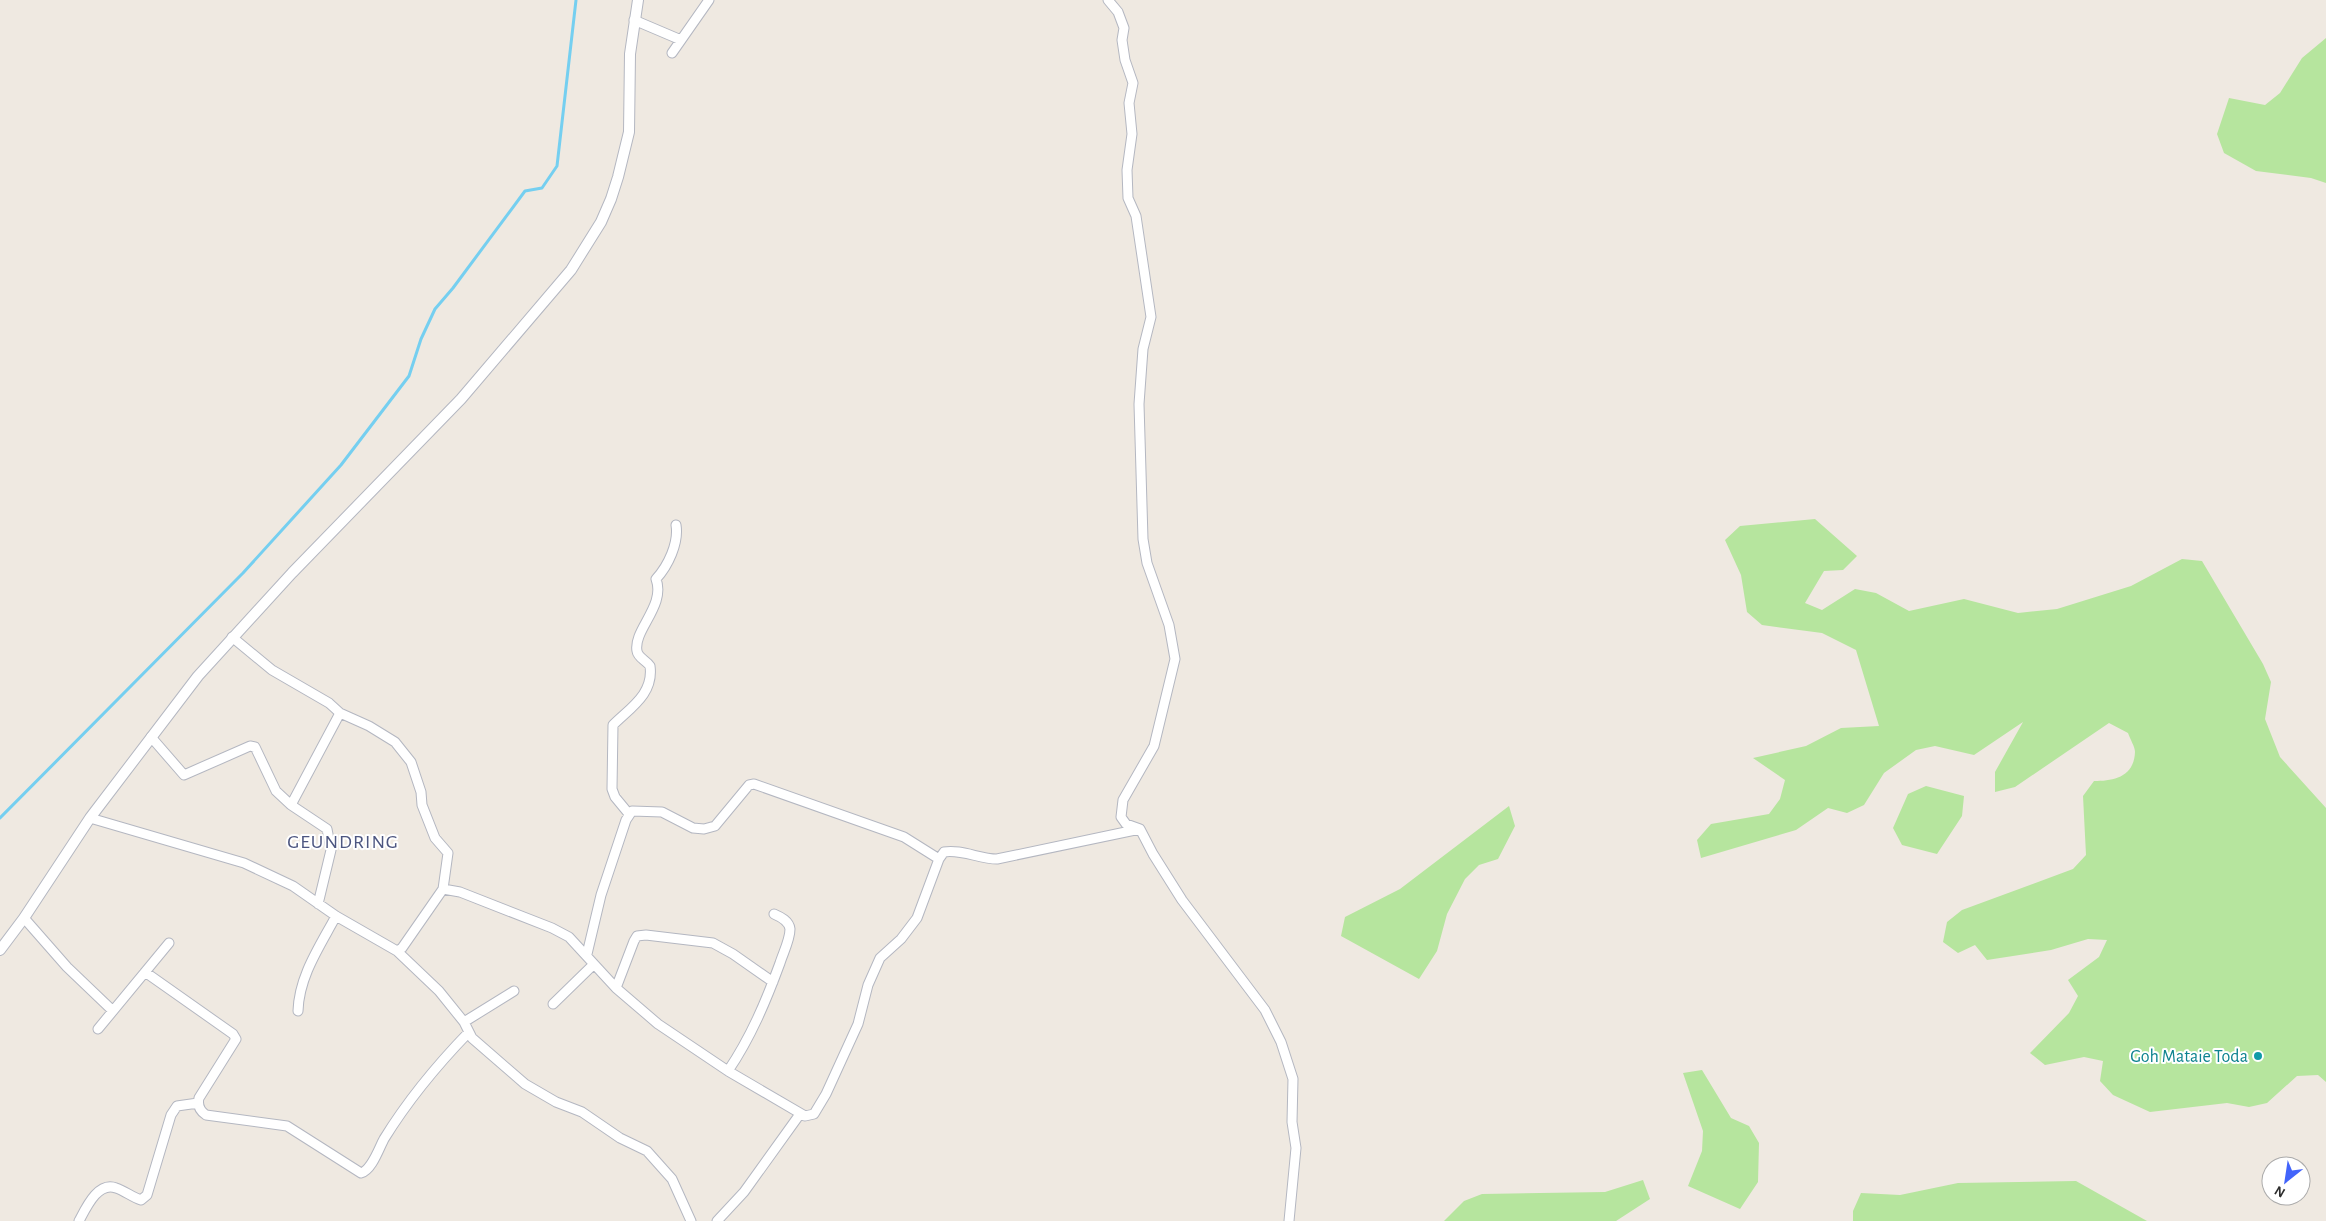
<svg xmlns="http://www.w3.org/2000/svg" width="2326" height="1221" font-family="'Alegreya Sans',sans-serif">
  <style>
    .green { fill: #b6e59e }
    .lines { fill: none; stroke-linecap: round; stroke-linejoin: round }
    .stream { stroke: #75cff0; stroke-width: 3 }
    .minor-casing { stroke: #b4b7c1; stroke-width: 11 }
    .tertiary-casing { stroke: #b4b7c1; stroke-width: 12 }
    .minor { stroke: #fff; stroke-width: 9 }
    .tertiary { stroke: #fff; stroke-width: 10 }
    .culture-dot { fill: #0f9aa8; stroke: #fff; stroke-width: 2 }
    .labels { text-anchor: middle; stroke-width: 4; stroke-linejoin: round; paint-order: stroke }
    .culture-label { font-size: 18px; fill: #0d838f; stroke: #fff; text-anchor: end }
    .quarter-label { font-size: 20px; letter-spacing: 1px; fill: #4d5680; stroke: #fff }
  </style>
  <rect width="100%" height="100%" fill="#efe9e1"/>
  <path class="green" d="M2326,38V183L2311,178L2256,171L2224,153L2217,134L2229,98L2265,105L2280,93L2302,58Z
    M1815,519L1857,556L1843,570L1824,571L1805,603L1822,610L1855,589L1876,593L1909,611L1964,599L2018,613L2057,609L2131,586L2182,559L2202,561L2263,664L2271,682L2265,719L2280,757L2326,808V1082L2318,1075L2297,1076L2267,1103L2249,1107L2227,1103L2150,1112L2113,1095L2100,1081L2103,1061L2084,1057L2045,1065L2030,1053L2069,1013L2078,996L2068,980L2099,957L2107,940L2088,939L2051,950L1987,960L1975,945L1958,953L1943,942L1947,922L1962,910L2073,869L2086,855L2083,796L2094,781C2114,781 2134,777 2135,752C2135,747 2130,739 2128,733L2109,723L2015,787L1995,792V772L2023,722L1974,755L1935,746L1916,750L1884,773L1864,805L1847,813L1828,808L1796,830L1701,858L1697,840L1711,824L1769,814L1780,799L1785,780L1753,758L1806,746L1841,728L1879,726L1856,650L1822,633L1762,625L1747,612L1741,575L1725,540L1740,526Z
    M1926,786L1964,796L1962,816L1937,854L1902,845L1893,828L1908,794Z
    M1509,806L1515,826L1498,859L1479,865L1465,879L1447,914L1437,951L1419,979L1341,936L1345,917L1400,889Z
    M1702,1070L1731,1118L1749,1126L1759,1143L1758,1182L1740,1209L1688,1186L1702,1151L1703,1131L1683,1073Z
    M1643,1180L1650,1199L1616,1221H1444L1464,1201L1482,1194L1605,1192Z
    M2076,1181L2147,1221H1853V1211L1861,1193L1900,1195L1958,1183Z"/>
  <g class="lines">
    <path class="stream" d="M0,818L243,573L341,465L409,376L421,339L435,309L453,288L525,191L542,188L557,166L576,0"/>
    <defs>
      <path id="minor" d="M1108,0L1118,12L1124,28L1122,40L1125,60L1133,83L1129,103L1132,134L1127,170L1128,198L1136,216L1151,317L1143,349L1139,404L1143,539L1147,563L1169,625L1175,659L1154,746L1123,800L1121,817L1126,824L1140,829L1153,854L1182,900L1265,1010L1281,1042L1293,1079L1292,1122L1296,1148L1289,1221
        M634,20L681,40
        M672,53L709,0
        M232,637L272,670L329,703L340,713L369,726L395,742L411,762L421,792L422,805L435,838L448,853L443,889L460,892L552,928L569,937L616,988L658,1024L728,1071L805,1116L814,1114L826,1094L858,1024L868,985L880,958L901,939L917,918L939,859L944,852C961,849 980,859 997,859L1140,829
        M151,737L184,775L250,746L255,747L276,791L291,805
        M629,814L615,797L612,789L613,725C630,708 654,694 650,666C646,660 638,658 637,651C633,630 666,606 656,579C668,566 679,543 676,525
        M90,818L244,863L293,886L336,916L397,951L439,991L464,1022L472,1038L525,1084L556,1102L582,1112L620,1138L647,1151L672,1179L691,1221
        M318,904L331,850L327,829L291,805L340,713
        M24,918L67,967L113,1011
        M397,951L402,948L443,889
        M587,954L601,895L626,820L632,811L662,812L693,828L704,829L715,826L749,785L754,784L904,837L939,859
        M145,972L233,1034L236,1039L199,1098C197,1106 200,1111 206,1115L287,1126L361,1173C372,1170 379,1148 384,1139C408,1100 438,1064 469,1032
        M616,988L634,941L637,936L646,935L713,943L733,954L773,982
        M553,1004L593,965
        M298,1011C299,976 320,946 336,916
        M464,1022L514,991
        M98,1029L169,943
        M728,1071C751,1037 766,1001 780,963C783,953 790,940 790,929C789,921 781,917 774,914
        M79,1221C86,1208 98,1181 116,1188C125,1191 132,1197 141,1200L147,1195L171,1115L177,1106L198,1103
        M717,1221L744,1192L800,1114"/>
      <path id="tertiary" d="M0,950L24,918L90,818L198,676L292,573L461,399L571,270L601,222L611,199L618,177L629,132L630,54L638,0"/>
    </defs>
    <use href="#minor" class="minor-casing"/>
    <use href="#tertiary" class="tertiary-casing"/>
    <use href="#minor" class="minor"/>
    <use href="#tertiary" class="tertiary"/>
  </g>
  <circle class="culture-dot" cx="2258" cy="1056" r="5"/>
  <g class="labels">
    <g class="culture-label">
      <text x="2248" y="1062">Goh Mataie Toda</text>
    </g>
    <g class="quarter-label">
      <text x="343" y="848">GEUNDRING</text>
    </g>
  </g>
  <g transform="translate(2286 1181) rotate(210)"><circle r="24" fill="#ffffff" stroke="#ababab"/>
  <path d="M0-4L9 19L0 12L-9 19Z" fill="#4264fb"/>
  <text y="-8" font-size="14" font-weight="bold" text-anchor="middle" fill="#2e2e2e">N</text>
  </g>
</svg>
